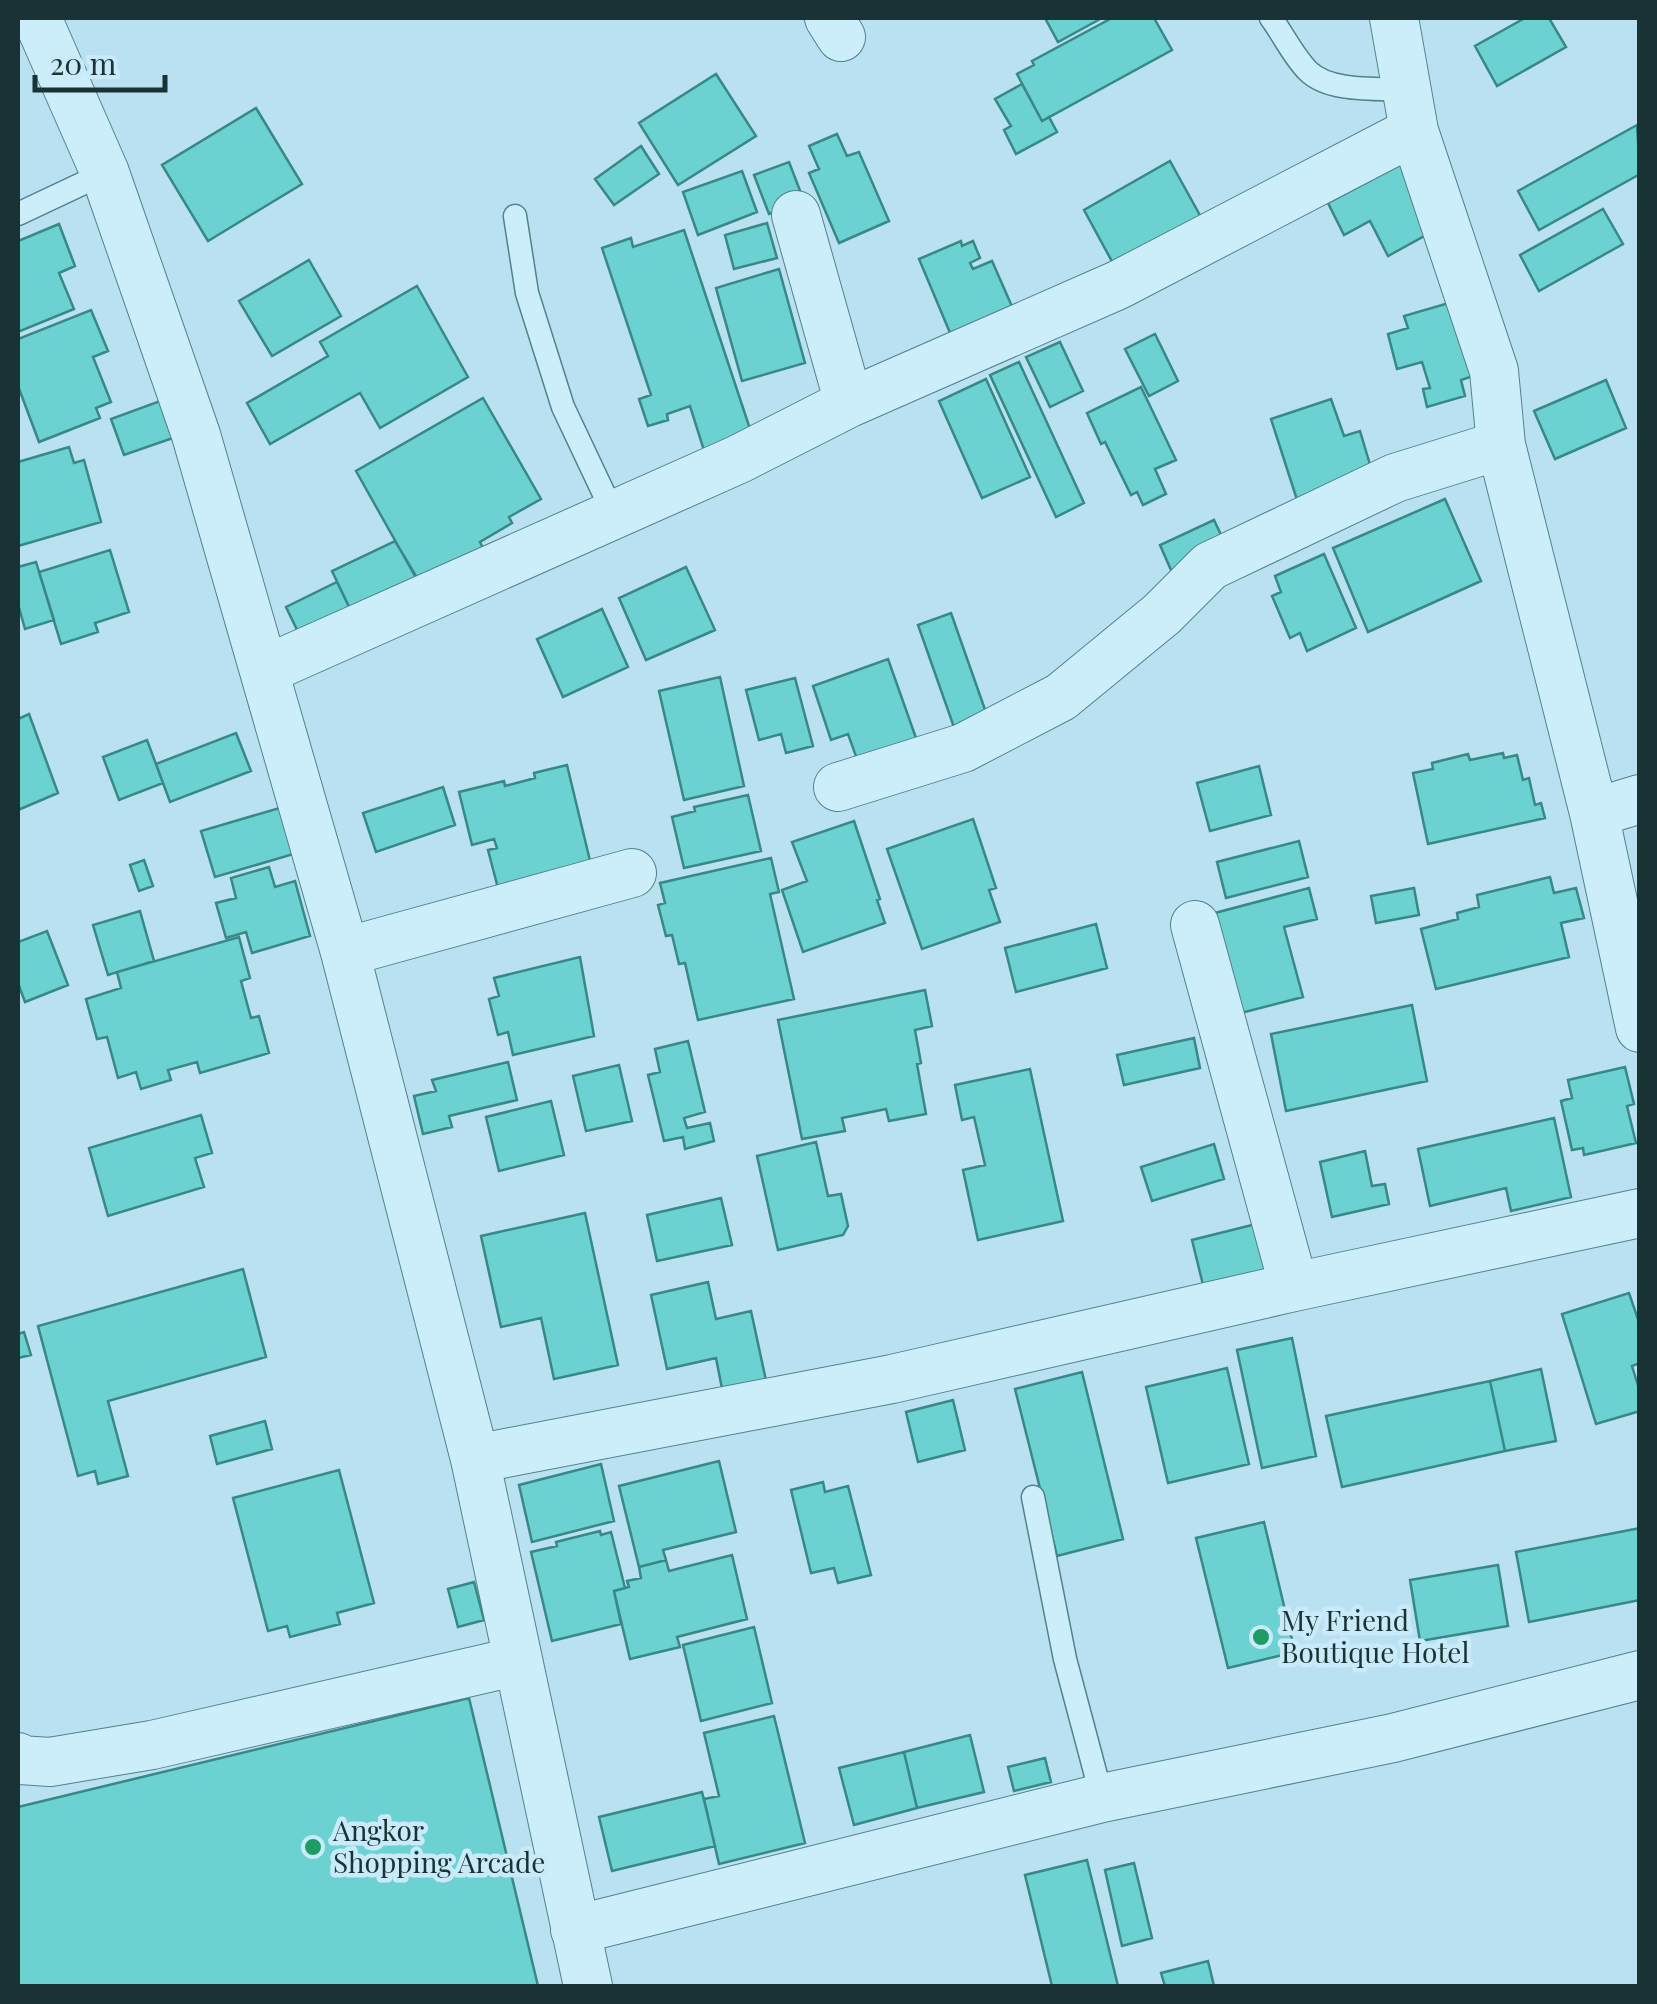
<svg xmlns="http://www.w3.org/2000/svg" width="1657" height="2004" font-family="'Playfair Display',serif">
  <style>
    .building { fill: #6bd2d1; stroke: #378886; stroke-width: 2.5 }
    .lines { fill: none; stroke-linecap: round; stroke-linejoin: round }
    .lane-casing { stroke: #538288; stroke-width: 25 }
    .street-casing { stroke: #538288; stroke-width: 50 }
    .lane { stroke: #cceefb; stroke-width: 22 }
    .street { stroke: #cceefb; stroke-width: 48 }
    .poi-dot { fill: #1f9b66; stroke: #c9eaf8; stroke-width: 4 }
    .labels { text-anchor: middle; stroke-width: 9; stroke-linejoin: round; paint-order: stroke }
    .poi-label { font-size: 28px; fill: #193335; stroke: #c9eaf8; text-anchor: start }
  </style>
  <rect width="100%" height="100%" fill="#b9e1f1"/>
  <path class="building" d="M1045,18H1102L1058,42Z
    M1112,18H1154L1172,50L1042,121L1017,74L1034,65L1032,61Z
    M1525,18H1549L1566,47L1497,86L1475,46Z
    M716,74L756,136L678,185L639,123Z
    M1022,84L1042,121L1049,117L1057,132L1016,154L1004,130L1011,126L995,99Z
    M256,108L302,184L208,241L162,165Z
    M1637,125L1640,174L1539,230L1518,191Z
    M837,134L847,156L859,152L889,221L839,243L809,173L819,169L809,146Z
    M641,146L659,174L614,205L595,179Z
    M1426,151L1437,229L1388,256L1370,221L1344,235L1328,203Z
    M1170,161L1202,219L1115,267L1084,210Z
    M789,162L804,201L769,214L754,175Z
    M742,171L757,212L698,235L683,192Z
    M1603,209L1623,244L1539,291L1520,255Z
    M767,223L777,258L734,269L725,235Z
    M59,224L75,266L59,273L74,309L18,332V241Z
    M684,230L755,444L707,460L690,406L667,414L668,420L648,426L639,399L651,395L602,248L631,238L633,247Z
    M961,241L962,246L973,241L980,258L970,263L973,269L992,261L1018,320L956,347L919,259Z
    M309,260L341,316L272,356L239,301Z
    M779,269L805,363L742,381L716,288Z
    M417,286L468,377L380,428L360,393L270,444L247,403L328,356L320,342Z
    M1459,300L1479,374L1461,380L1465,396L1427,407L1423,389L1430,388L1422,362L1397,369L1388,334L1408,328L1404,316Z
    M91,310L108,351L93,357L111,402L96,408L100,418L39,442L18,386V339Z
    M1155,334L1178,381L1149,396L1125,349Z
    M1060,342L1083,391L1050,407L1026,357Z
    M1019,362L1084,503L1056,517L990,375Z
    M986,379L1030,477L982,498L939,401Z
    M1606,380L1626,428L1555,459L1534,411Z
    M1141,387L1176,460L1155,469L1166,494L1143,505L1137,492L1131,495L1105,442L1101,444L1087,413Z
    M483,398L541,499L509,517L512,523L480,542L484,550L424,592L356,471Z
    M1331,399L1344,436L1360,431L1371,468L1298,503L1271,419Z
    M160,401L173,438L124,455L111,419Z
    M69,447L74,463L84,460L101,522L18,546V462Z
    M1445,499L1481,581L1368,632L1333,548Z
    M1214,520L1230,554L1175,579L1160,545Z
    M395,541L419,581L352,613L332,571Z
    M110,550L129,612L95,623L98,632L61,644L39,572Z
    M1324,554L1356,628L1307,651L1300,633L1290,638L1272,596L1281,592L1275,576Z
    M36,562L54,620L25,629L18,604V567Z
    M686,567L715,630L646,660L619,598Z
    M337,582L352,613L301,638L286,607Z
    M602,609L628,667L563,697L537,639Z
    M951,613L989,721L956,733L918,625Z
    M888,659L916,738L857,759L848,734L831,740L813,686Z
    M720,677L744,786L684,800L659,691Z
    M795,678L813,746L786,753L781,734L759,740L746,690Z
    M29,714L58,793L18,810V719Z
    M236,733L251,771L170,802L156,764Z
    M147,740L163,783L119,800L103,757Z
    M1503,753L1504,758L1517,755L1523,780L1529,778L1535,805L1541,803L1545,818L1428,844L1413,773L1433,769L1432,763L1468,754L1470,760Z
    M567,765L592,869L499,892L488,850L497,848L494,839L472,845L459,792L504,781L505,786L535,778L534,773Z
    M1259,766L1271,815L1210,831L1197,783Z
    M443,787L455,825L376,852L363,813Z
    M748,795L761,851L684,868L672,817L695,811L694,807Z
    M283,807L297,853L215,877L201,831Z
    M973,819L996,888L989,890L1000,922L922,949L887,849Z
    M854,821L880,899L877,900L885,923L803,952L782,890L807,881L792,842Z
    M1299,841L1308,877L1226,898L1217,862Z
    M771,858L779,892L770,894L794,999L698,1020L685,963L679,964L672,935L666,936L658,905L665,903L660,883Z
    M144,860L153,886L139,891L130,865Z
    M269,867L275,887L295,881L310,936L252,953L246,932L226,938L216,903L236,898L231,878Z
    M1550,877L1554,893L1576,888L1584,918L1561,923L1569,957L1436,989L1421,929L1458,919L1457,913L1479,907L1477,895Z
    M1309,888L1317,919L1284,927L1303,997L1241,1013L1215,913Z
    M1414,888L1419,915L1376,923L1371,896Z
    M140,911L154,961L108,975L93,925Z
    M1096,924L1107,968L1016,992L1005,948Z
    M47,931L68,985L25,1002L18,983V942Z
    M239,937L250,978L241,981L251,1018L259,1016L269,1053L200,1073L197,1062L168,1070L171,1080L141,1089L136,1072L118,1078L107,1037L97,1039L86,999L121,988L117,972Z
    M580,957L594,1036L513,1055L508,1032L498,1035L489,999L499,996L494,978Z
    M925,990L932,1026L915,1030L921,1063L917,1064L926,1114L889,1121L886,1109L842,1118L845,1131L802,1139L778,1020Z
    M1412,1005L1427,1081L1286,1111L1271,1034Z
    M1194,1038L1200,1068L1124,1085L1117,1055Z
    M688,1041L705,1112L684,1118L687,1128L710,1123L714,1141L685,1149L683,1137L664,1141L648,1075L660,1072L655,1049Z
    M508,1062L517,1100L449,1116L452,1127L423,1134L414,1096L436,1091L432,1080Z
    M619,1065L632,1121L586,1131L573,1076Z
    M1625,1067L1634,1104L1627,1106L1636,1143L1584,1155L1583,1148L1572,1150L1561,1101L1572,1098L1568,1080Z
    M1030,1069L1063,1221L978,1240L963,1170L985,1165L974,1117L962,1120L955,1085Z
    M551,1101L564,1155L499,1171L486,1117Z
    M201,1115L212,1153L195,1158L204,1187L108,1216L89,1148Z
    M1554,1118L1571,1197L1511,1211L1506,1188L1430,1206L1418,1149Z
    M816,1142L828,1196L841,1194L848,1226L843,1235L778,1250L757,1156Z
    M1214,1144L1224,1179L1152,1201L1141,1167Z
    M1365,1151L1372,1186L1385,1184L1389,1204L1332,1217L1320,1162Z
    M721,1198L732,1245L657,1261L647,1215Z
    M585,1213L618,1365L554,1379L541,1318L501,1327L481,1236Z
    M1268,1221L1282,1278L1206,1297L1192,1240Z
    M243,1269L266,1357L108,1401L128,1476L98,1484L95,1471L78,1476L38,1326Z
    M708,1282L716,1319L751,1311L770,1399L726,1409L716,1358L667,1369L651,1295Z
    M1629,1293L1640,1325V1363L1632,1366L1640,1392V1411L1596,1424L1562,1314Z
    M24,1332L31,1355L18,1358V1334Z
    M1292,1338L1316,1456L1262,1468L1237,1350Z
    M1227,1368L1249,1464L1168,1483L1146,1387Z
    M1541,1369L1556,1441L1505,1451L1490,1381Z
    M1082,1372L1123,1539L1057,1556L1015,1389Z
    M1490,1381L1505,1451L1342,1487L1326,1416Z
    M953,1400L965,1450L918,1462L906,1412Z
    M265,1421L272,1449L217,1464L210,1436Z
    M719,1461L736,1532L663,1550L666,1560L639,1567L619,1486Z
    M601,1464L614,1521L532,1542L519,1485Z
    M339,1470L374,1603L337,1613L340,1624L290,1637L287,1626L268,1631L233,1498Z
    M823,1482L825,1492L848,1486L871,1575L838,1583L834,1568L811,1573L791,1490Z
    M1264,1522L1295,1652L1228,1668L1196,1538Z
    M1640,1528V1600L1529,1622L1516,1552Z
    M600,1531L601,1535L611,1532L625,1588L614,1591L621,1624L552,1641L531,1552L557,1546L556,1542Z
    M732,1555L747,1619L677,1637L680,1647L630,1659L614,1591L629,1587L627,1581L641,1578L639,1567L666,1560L669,1571Z
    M1498,1565L1508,1626L1420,1641L1410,1580Z
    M474,1582L484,1620L458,1627L448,1589Z
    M754,1627L772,1703L701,1721L683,1645Z
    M469,1698L538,1986H18V1807Z
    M774,1716L805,1843L719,1864L704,1799L719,1796L704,1733Z
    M970,1735L984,1792L917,1808L904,1752Z
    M904,1752L917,1808L854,1825L839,1768Z
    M1045,1758L1051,1782L1014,1791L1008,1767Z
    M702,1792L715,1846L612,1871L599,1817Z
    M1087,1860L1118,1986H1052L1025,1875Z
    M1134,1863L1152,1938L1122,1946L1105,1870Z
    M1208,1961L1214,1986H1165L1161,1973Z"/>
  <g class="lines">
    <defs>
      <path id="lane" d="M1271,18C1283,34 1293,56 1308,71C1330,93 1380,88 1409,90
        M18,214L105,173
        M515,216L527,293L563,407L614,515
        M1033,1497L1065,1659L1102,1798"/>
      <path id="street" d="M37,18L105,173L196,435L345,952L475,1459L588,1986
        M829,18L841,37
        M1394,18L1414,131L1494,371L1501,445L1594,813L1640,1028
        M796,215L849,403
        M265,670L739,459L849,403L1118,285L1414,131
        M838,787L963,748L1061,697L1162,614L1210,566L1395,478L1501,445
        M1594,813L1640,799
        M1195,925L1294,1287
        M345,952L632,873
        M475,1459L892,1379L1294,1287L1640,1213
        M18,1757L20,1760L50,1762L152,1745L518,1661
        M575,1930L1102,1798L1393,1738L1640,1675"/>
    </defs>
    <use href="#lane" class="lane-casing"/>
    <use href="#street" class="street-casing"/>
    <use href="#lane" class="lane"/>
    <use href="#street" class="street"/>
  </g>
  <g class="poi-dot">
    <circle cx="1261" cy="1637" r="10"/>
    <circle cx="313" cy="1847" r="10"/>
  </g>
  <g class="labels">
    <g class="poi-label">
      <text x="1281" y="1631">My Friend<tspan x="1281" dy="32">Boutique Hotel</tspan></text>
      <text x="333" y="1841">Angkor<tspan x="333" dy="32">Shopping Arcade</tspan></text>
    </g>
  </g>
  <rect width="1657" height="2004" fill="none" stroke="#193335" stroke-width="40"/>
  <path d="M35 75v15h130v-15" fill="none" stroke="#193335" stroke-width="5"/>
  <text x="50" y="75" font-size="30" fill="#193335" stroke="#c9eaf8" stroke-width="8" paint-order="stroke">20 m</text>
</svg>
